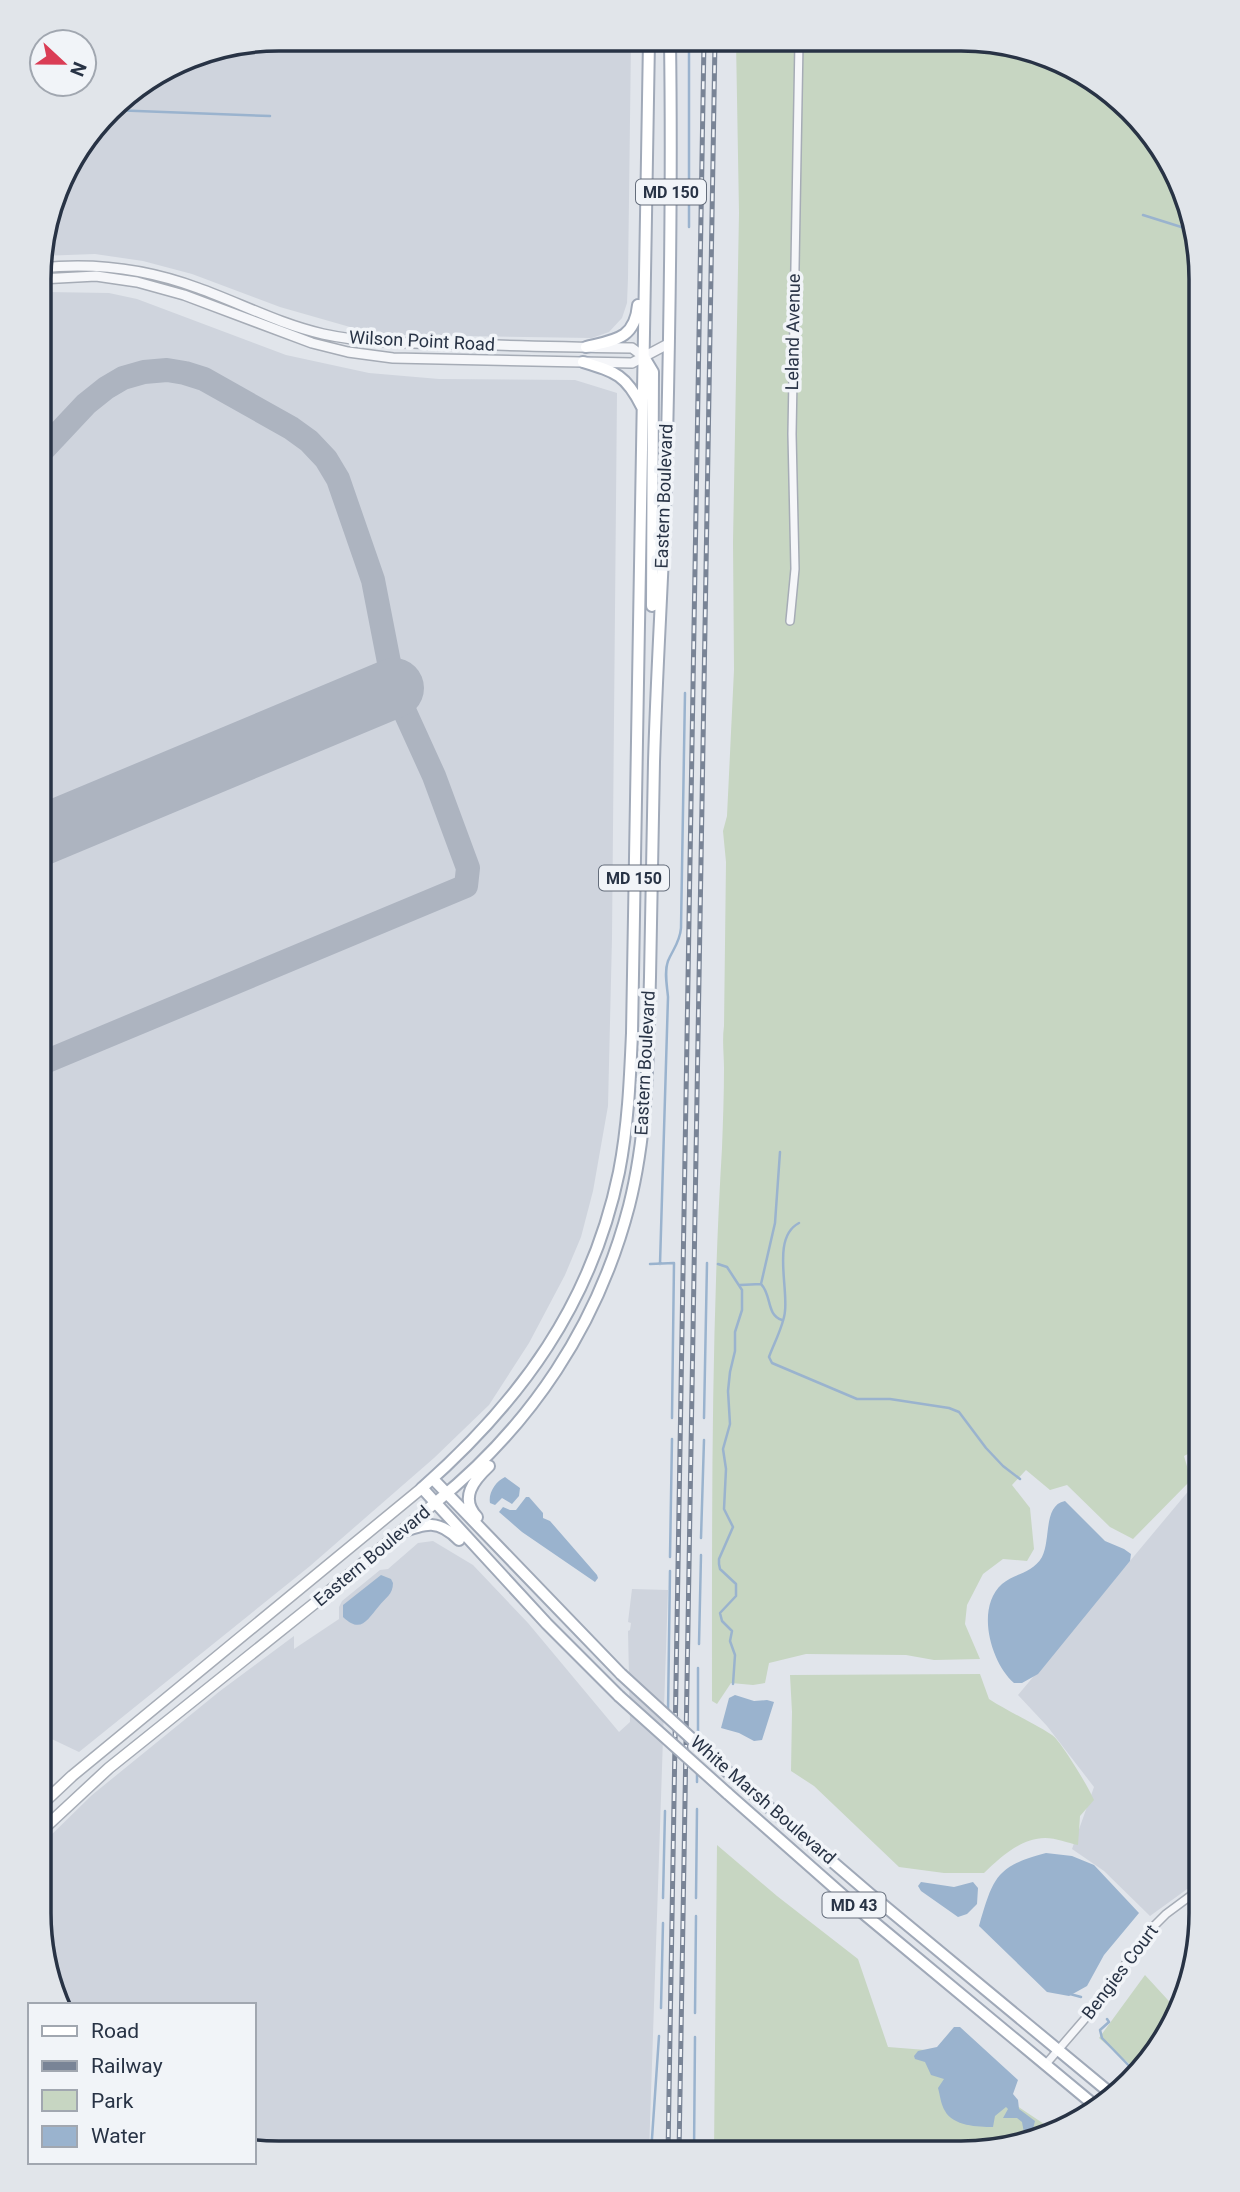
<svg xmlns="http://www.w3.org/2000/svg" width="1240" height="2192" font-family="Roboto,sans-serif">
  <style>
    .built { fill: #cfd4dd }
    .green { fill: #c7d6c2 }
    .water { fill: #9ab3ce }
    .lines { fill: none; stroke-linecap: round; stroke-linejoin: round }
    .stream { stroke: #9ab3ce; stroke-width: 2.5 }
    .taxiway { stroke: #adb4c0; stroke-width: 24 }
    .runway { stroke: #adb4c0; stroke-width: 60 }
    .minor-casing { stroke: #a6acb6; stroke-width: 10 }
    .tertiary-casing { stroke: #a6acb6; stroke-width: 12 }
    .secondary-casing { stroke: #a6acb6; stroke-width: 13 }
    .primary-casing { stroke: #a0a9b8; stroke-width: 14 }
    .minor { stroke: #f5f6f9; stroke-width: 7 }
    .tertiary { stroke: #f5f6f9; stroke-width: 9 }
    .secondary { stroke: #fff; stroke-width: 10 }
    .primary { stroke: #fff; stroke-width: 10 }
    .rail-casing { stroke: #798496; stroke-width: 5 }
    .rail { stroke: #f1f4f8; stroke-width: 2.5; stroke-dasharray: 8; stroke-linecap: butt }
    .primary-bridge-casing { stroke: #a0a9b8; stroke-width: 14; stroke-linecap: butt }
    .primary-bridge { stroke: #fff; stroke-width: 10 }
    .labels { text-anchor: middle; stroke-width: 7; stroke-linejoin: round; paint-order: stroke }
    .shield { fill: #f1f4f8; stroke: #646d7b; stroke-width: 2 }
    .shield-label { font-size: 16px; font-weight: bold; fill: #283345 }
    .street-label { font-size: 18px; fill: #283345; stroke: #f1f4f8 }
    .rim { fill: none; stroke: #283345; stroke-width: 3.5 }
  </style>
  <rect width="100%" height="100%" fill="#e1e5eb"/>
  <path class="built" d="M278,39L631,41L628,278L627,303L622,318L609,332L592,338L402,335L364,331L280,307L192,274L143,261L95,254L40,256L41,248L63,172L120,98L187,57Z
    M47,292L109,293L137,299L286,355L369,373L439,379L575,380L617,393L612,938L608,1106L593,1191L581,1237L565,1275L529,1343L489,1405L434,1458L310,1566L79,1752L39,1733L40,293Z
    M1201,1476V1879L1150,1916L1104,1871L1072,1849L1094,1787L1047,1726L1018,1695Z
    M433,1541L473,1565L528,1623L619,1732L630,1722L628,1631L630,1630L631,1623L628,1622L632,1589L668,1590L649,2153L254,2151V2005H58L51,1991L39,1914V1848L43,1843L92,1795L220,1691L294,1636V1649L339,1619V1607L342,1601L380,1570L388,1569L418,1543Z"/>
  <path class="green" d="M736,41L1008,43L1119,98L1189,201L1201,278V1447L1184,1456L1191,1480L1133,1539L1110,1527L1067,1485L1050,1490L1026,1470L1012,1485L1030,1508L1034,1549L1027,1561L1003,1559L983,1574L967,1605L965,1624L980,1659L934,1660L906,1655L806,1654L769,1663L765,1683L753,1685L731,1683L717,1704L712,1701C712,1517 711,1331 722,1148C723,1121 724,1094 724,1068C724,1054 722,1041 724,1026L726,862L723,831L727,816L734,670L733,542L739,213Z
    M980,1674L989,1699C1009,1712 1032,1722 1052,1735C1061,1741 1089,1788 1094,1800L1080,1816L1078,1845C1068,1843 1056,1838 1045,1838C1021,1838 1000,1858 984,1873H944L899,1867L814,1786L791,1771L792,1712L790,1675Z
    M717,1845L777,1896L858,1959L888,2047L951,2052L1014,2104L1056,2132L1039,2141L962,2153H714Z
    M1145,1975L1178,2011L1152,2059L1139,2072L1099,2038Z"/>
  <path class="water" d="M505,1477L520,1488L519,1496L512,1504L502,1498L495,1505L490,1503C488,1493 496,1481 505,1477Z
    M526,1497H529L543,1513V1518L550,1521L597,1575L598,1578L595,1582L522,1532L499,1512L503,1507L510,1510H516Z
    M1065,1501L1105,1541L1124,1549L1131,1554L1130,1561L1038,1674L1022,1683H1014C991,1663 975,1608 1002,1584C1015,1573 1032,1574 1042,1557C1051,1540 1043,1505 1065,1501Z
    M381,1575L391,1579L393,1583C393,1595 385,1598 379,1606C367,1620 361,1634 343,1617V1605Z
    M735,1695L754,1701L767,1700L774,1702L762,1740L754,1741L739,1733L721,1728L729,1698Z
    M1046,1853L1072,1856L1094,1865L1139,1913L1104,1955L1087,1986L1069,1996L1047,1992L979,1926C993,1879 995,1866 1046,1853Z
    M921,1882L954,1887L973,1882L978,1888L977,1904L967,1914L958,1917L921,1891L918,1886Z
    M954,2027H960L1018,2080L1013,2094L1018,2100L1019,2109L1035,2121L1032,2133H1024L1022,2122L1017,2118H1003L1008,2109L1006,2107L995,2116L993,2127C978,2127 953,2126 945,2111C941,2105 940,2095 938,2088L944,2079L931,2075L925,2062L915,2059L914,2056L918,2051L937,2047Z"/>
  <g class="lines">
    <path class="stream" d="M689,41V227
      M111,110L270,116
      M1143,215L1194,231
      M799,1223C772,1237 788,1285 785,1311C784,1325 774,1343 769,1357L772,1363L857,1399H890L949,1408L959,1412L986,1448L1003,1466L1020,1479
      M650,1264L674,1263L672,1418
      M660,1264L668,997C667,985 664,972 668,961C673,949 680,942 681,928L685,693
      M718,1264L727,1267L742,1290V1310L735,1332V1351L730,1372L728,1391L730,1424L723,1449L726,1469L724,1509L733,1527L719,1559V1564L720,1569L736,1584V1596L720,1613L722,1621L732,1631L730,1641L735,1655L733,1684
      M761,1284L775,1223L780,1152
      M761,1284C772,1295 766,1315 782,1320
      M740,1285L761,1284
      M704,1418L707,1263
      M701,1538L704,1440
      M670,1557L672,1439
      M699,1644L701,1555
      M668,1712L670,1571
      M698,1741V1668
      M697,1782V1772
      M663,1898L665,1811
      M696,1898L697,1809
      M1070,1994L1081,1997
      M661,2008L663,1923
      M695,2013L696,1916
      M1107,2019L1109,2022L1100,2030L1102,2038L1137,2074
      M1032,2133L1033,2142
      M651,2153L659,2036
      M694,2153L695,2037"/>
    <path class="taxiway" d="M40,1064L466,886L468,868L434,776L394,688L373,580L338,479L326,459L309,441L291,428L204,379L185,373L167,370L144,372L123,378L106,388L86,404L40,453"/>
    <path class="runway" d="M40,836L394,688"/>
    <defs>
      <path id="minor" d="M790,621L795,569L792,434L799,42
        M1046,2064L1096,2006L1148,1932L1166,1914L1201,1888"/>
      <path id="tertiary" d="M40,268C95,262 147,269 198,288C240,303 279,324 323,334C369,344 415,343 461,344C518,346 575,347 632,348L644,357
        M40,279L96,276L137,282L184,295L312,343L348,352L393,358L632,363L668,344"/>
      <path id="secondary" d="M39,1807L72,1776L422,1488
        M39,1833L109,1768L315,1603L435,1503"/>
      <path id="primary" d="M586,347C615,340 635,339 638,305
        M644,357L653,372L652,606
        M583,362C616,372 626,375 642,407
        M433,1479L621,1674
        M435,1503C531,1426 598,1325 629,1206C648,1131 648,1054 650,977C651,906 652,834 654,762C657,655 665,548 667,440C670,307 672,174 670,41
        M477,1517C459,1498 474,1480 489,1466
        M400,1533C426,1523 438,1519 459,1540
        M619,1696L547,1624L422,1488C521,1401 592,1303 619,1172C628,1126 630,1080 632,1033L649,41
        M729,1773L870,1894L1115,2097
        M727,1793L863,1913L1099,2109"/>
    </defs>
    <use href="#minor" class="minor-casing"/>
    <use href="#tertiary" class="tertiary-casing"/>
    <use href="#secondary" class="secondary-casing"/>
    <use href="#primary" class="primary-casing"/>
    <use href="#minor" class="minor"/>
    <use href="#tertiary" class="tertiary"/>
    <use href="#secondary" class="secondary"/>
    <use href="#primary" class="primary"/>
    <defs>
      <path id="rail" d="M668,2153L704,41
        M679,2153L715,41"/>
    </defs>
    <use href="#rail" class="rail-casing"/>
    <use href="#rail" class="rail"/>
    <defs>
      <path id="primary-bridge" d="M621,1674L729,1773
        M619,1696L727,1793"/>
    </defs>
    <use href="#primary-bridge" class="primary-bridge-casing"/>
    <use href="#primary-bridge" class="primary-bridge"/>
  </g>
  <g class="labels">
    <g class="shield">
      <rect x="636" y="179.5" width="70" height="25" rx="5"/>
      <rect x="599" y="865.5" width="70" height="25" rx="5"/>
      <rect x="822.5" y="1892.5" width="63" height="25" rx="5"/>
    </g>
    <g class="shield-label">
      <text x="671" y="198">MD 150</text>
      <text x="634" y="884">MD 150</text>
      <text x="854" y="1911">MD 43</text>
    </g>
    <g class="street-label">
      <text transform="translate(793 332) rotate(-89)" y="6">Leland Avenue</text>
      <text transform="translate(422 341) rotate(3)" y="6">Wilson Point Road</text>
      <text transform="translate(664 496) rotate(-88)" y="6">Eastern Boulevard</text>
      <text transform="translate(645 1063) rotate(-87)" y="6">Eastern Boulevard</text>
      <text transform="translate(372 1556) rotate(-40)" y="6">Eastern Boulevard</text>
      <text transform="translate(763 1800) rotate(41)" y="6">White Marsh Boulevard</text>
      <text transform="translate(1120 1972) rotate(-53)" y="6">Bengies Court</text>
    </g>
  </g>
  <path d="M0 0H1240V2192H0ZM279 51H961A228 228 0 0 1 1189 279V1913A228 228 0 0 1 961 2141H279A228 228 0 0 1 51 1913V279A228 228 0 0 1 279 51Z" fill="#e1e5ea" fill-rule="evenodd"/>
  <path class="rim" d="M279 51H961A228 228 0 0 1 1189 279V1913A228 228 0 0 1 961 2141H279A228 228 0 0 1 51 1913V279A228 228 0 0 1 279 51Z"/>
  <rect x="28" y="2003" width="228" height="161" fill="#f1f4f8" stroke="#a1a7b0" stroke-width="2"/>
  <rect x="42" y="2026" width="35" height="10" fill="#ffffff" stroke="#a1a7b0" stroke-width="2"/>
  <text x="91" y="2038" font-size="21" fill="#283345">Road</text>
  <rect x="42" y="2061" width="35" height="10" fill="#798496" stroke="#a1a7b0" stroke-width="2"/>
  <text x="91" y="2073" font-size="21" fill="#283345">Railway</text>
  <rect x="42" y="2090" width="35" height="21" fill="#c7d6c2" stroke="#a1a7b0" stroke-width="2"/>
  <text x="91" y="2108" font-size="21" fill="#283345">Park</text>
  <rect x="42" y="2126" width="35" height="21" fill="#9ab3ce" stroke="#a1a7b0" stroke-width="2"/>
  <text x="91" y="2143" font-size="21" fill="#283345">Water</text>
  <g transform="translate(63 63) rotate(112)"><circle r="33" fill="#f1f4f8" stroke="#a1a7b0" stroke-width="2"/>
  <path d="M0-5L12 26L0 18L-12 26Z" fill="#da3d55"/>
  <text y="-10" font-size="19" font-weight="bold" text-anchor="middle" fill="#283345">N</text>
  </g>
</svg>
